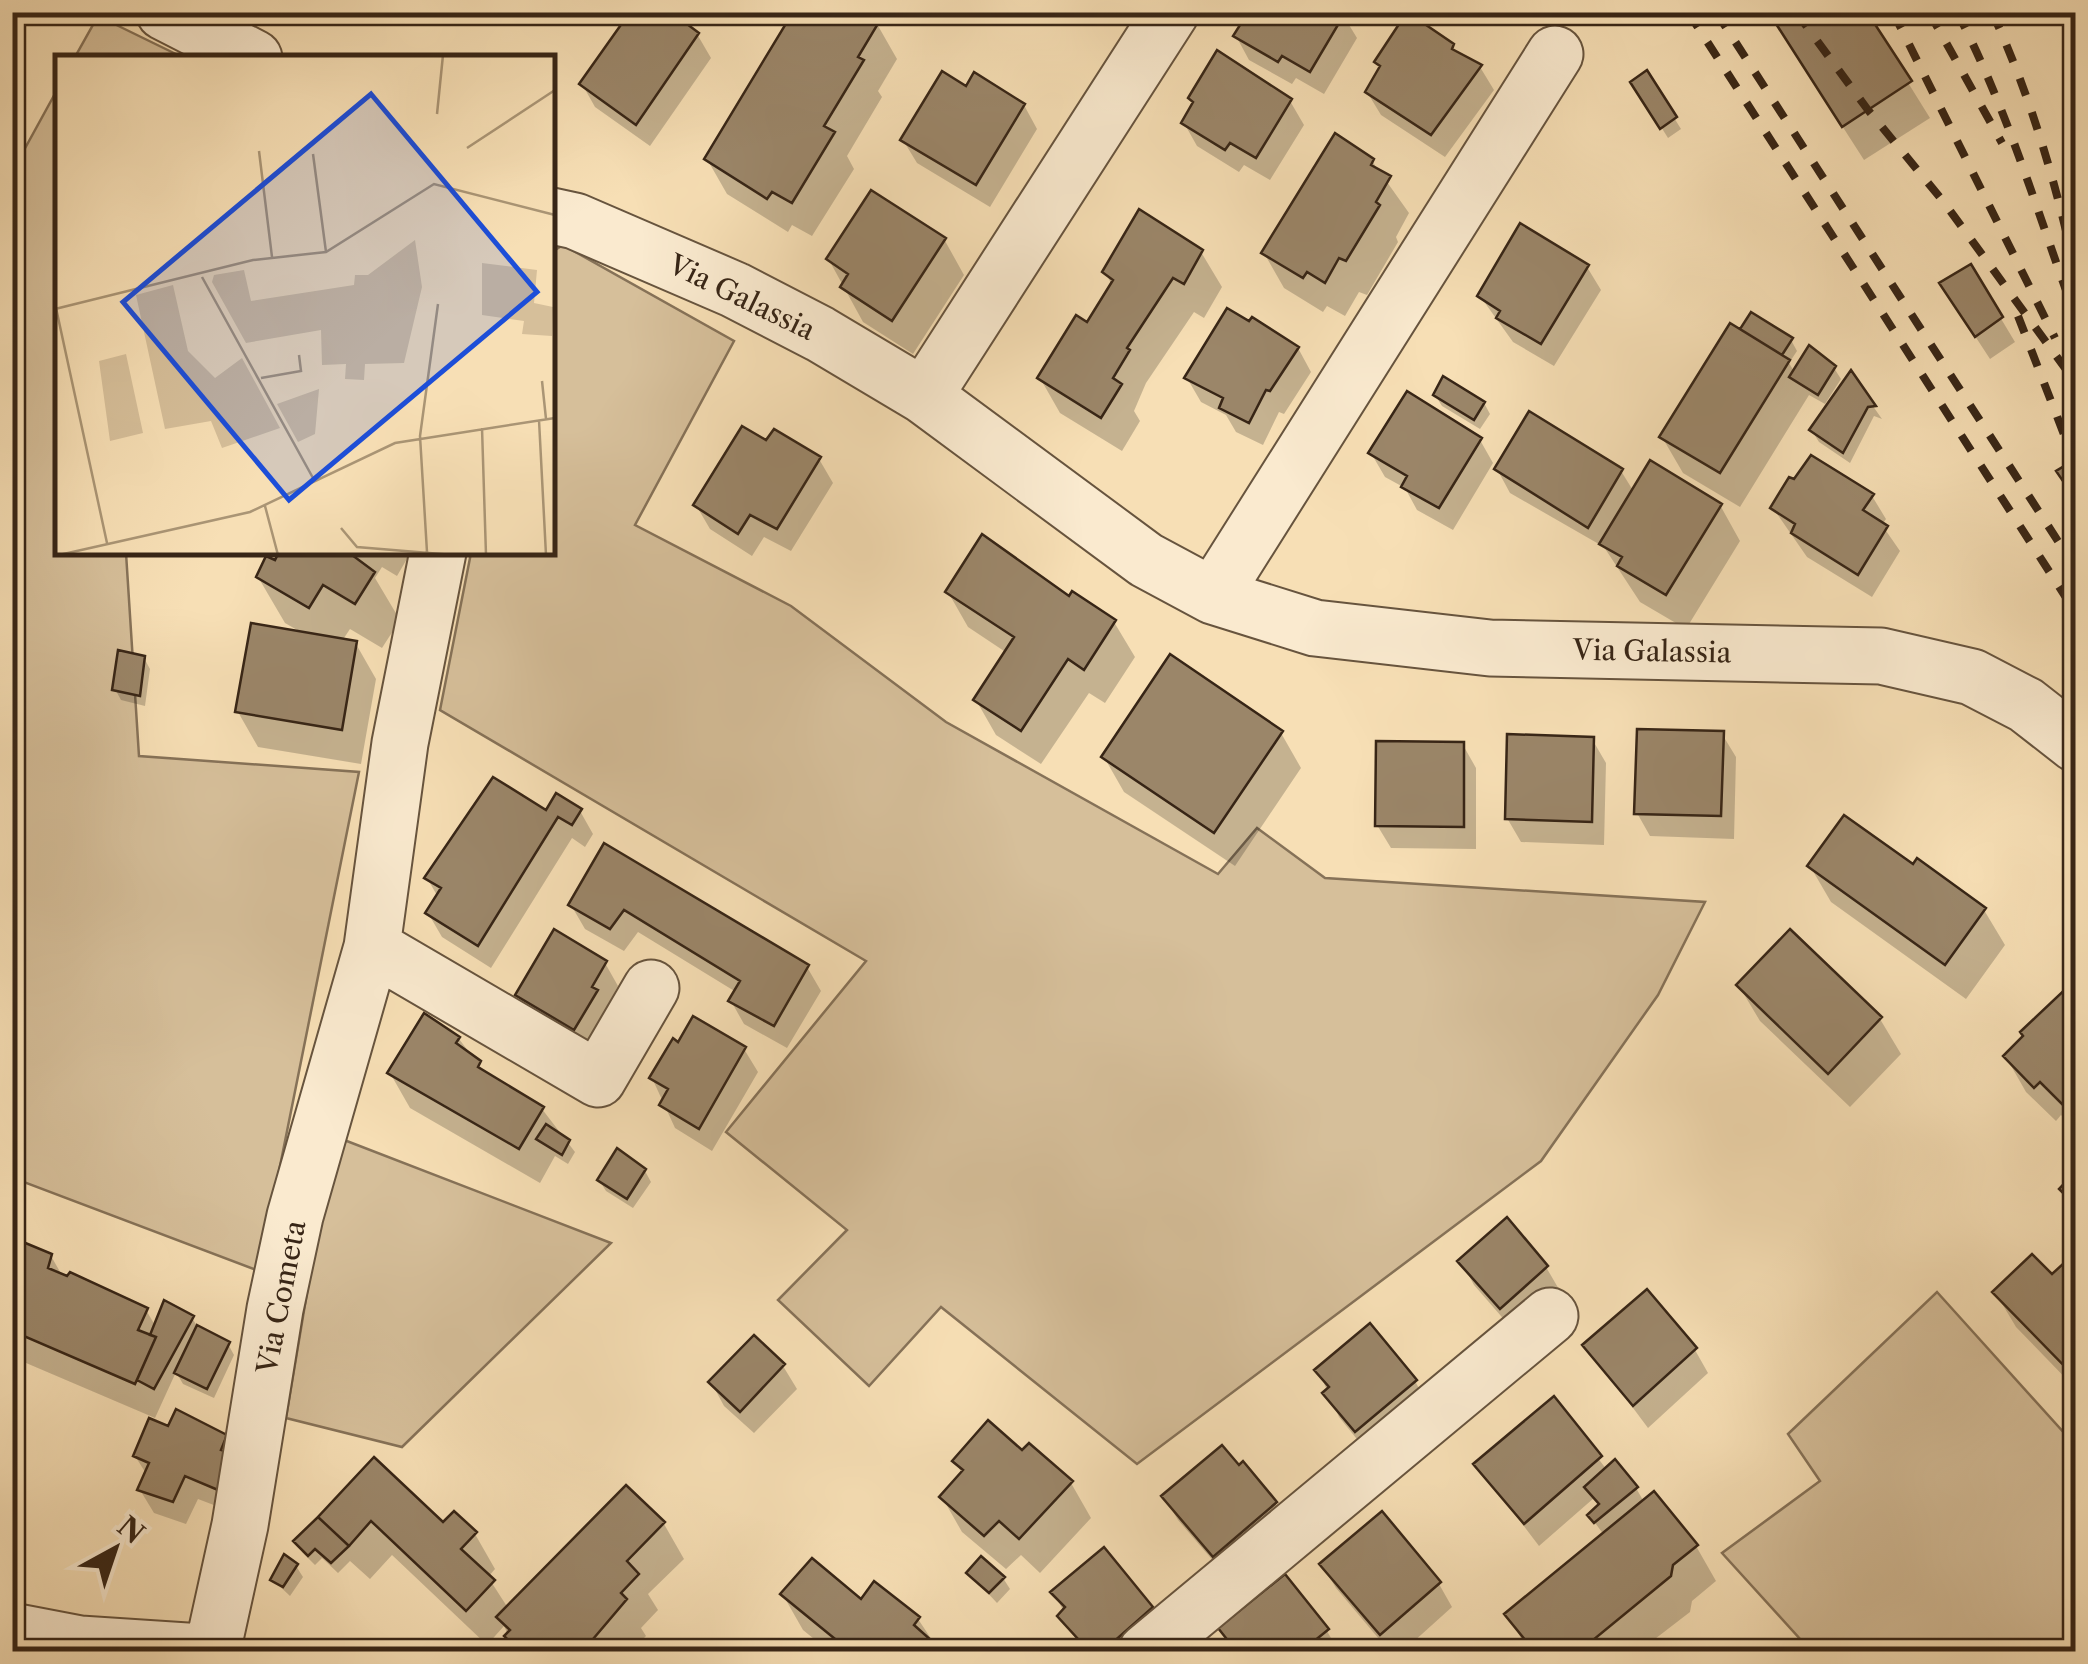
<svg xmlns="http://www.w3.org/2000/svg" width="2088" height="1664" font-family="'Libre Caslon Text',serif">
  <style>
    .green { fill: #d6bf9a; stroke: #867258; stroke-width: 2.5 }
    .shadow { fill: #0003 }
    .building { fill: #9b8669; stroke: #372516; stroke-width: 2.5 }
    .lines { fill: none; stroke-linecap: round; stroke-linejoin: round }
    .minor-casing { stroke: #67543e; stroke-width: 59 }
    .minor { stroke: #faeacf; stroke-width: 55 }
    .rail { stroke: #372516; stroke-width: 8; stroke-dasharray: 18 18; stroke-linecap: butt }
    .labels { text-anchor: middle; stroke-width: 10; stroke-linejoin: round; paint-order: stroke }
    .street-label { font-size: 28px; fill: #372516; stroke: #faeacf }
    .inset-road { fill: none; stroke: #aa9575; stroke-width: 2.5 }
    .view { fill: #1d4ed8; fill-opacity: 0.15; stroke: #1d4ed8; stroke-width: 5 }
    .inset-edge { fill: none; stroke: #372516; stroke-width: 5 }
  </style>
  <rect width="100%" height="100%" fill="#f7dfb5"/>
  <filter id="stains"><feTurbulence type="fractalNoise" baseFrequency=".002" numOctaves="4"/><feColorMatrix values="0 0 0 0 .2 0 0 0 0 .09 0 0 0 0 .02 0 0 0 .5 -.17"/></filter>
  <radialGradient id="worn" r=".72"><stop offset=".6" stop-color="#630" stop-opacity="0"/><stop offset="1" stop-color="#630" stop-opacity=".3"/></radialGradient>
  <path class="green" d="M98,16L182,57H75Z
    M57,90L58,552L126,553L139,756L359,772L259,1271L13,1178L12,172Z
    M563,245L734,341L635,525L791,606L946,722L1218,874L1257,828L1325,878L1705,902L1658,995L1541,1161L1137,1464L941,1307L869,1386L778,1300L847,1230L726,1132L866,961L440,710L471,553L552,552V252Z
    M339,1138L611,1243L402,1447L286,1418L320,1215Z
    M1937,1292L2075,1445V1651H1811L1722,1553L1820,1481L1788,1434Z"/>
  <path class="shadow" d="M629,12H666L697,34L711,58L650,146L595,107L582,84L632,15Z
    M1245,12L1343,15L1357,38L1324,94L1296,78L1292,84L1249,60L1236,36L1247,17Z
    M1864,12L1930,118L1864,160L1794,51Z
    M877,24L897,59L878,91L882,97L847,156L854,169L812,236L792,225L788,232L727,194L707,159Z
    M1453,46L1457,54L1480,67L1494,90L1445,157L1381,115L1367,92L1381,70L1377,62Z
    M1647,74L1681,129L1668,138L1633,82Z
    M967,89L1024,105L1037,129L990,207L917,163L903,140Z
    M1290,101L1304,125L1270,180L1244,165L1239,172L1197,146L1184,123Z
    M1372,161L1409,213L1396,237L1398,242L1367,295L1359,292L1345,316L1327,306L1323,312L1284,288L1264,253Z
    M944,239L964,275L913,354L863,322L829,260Z
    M1201,252L1222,287L1204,318L1194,312L1146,383L1134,411L1140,421L1122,451L1060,413L1040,378L1088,325L1112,285L1105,272Z
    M1587,267L1601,290L1554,366L1513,342L1480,296Z
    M1970,267L2015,342L1990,359L1956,307Z
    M1752,315L1791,340L1797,351L1789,363L1795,373L1834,368L1841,379L1825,404L1809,395L1740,507L1683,473L1662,437Z
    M1298,348L1311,372L1284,414L1279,412L1263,445L1236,432L1226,415L1201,402L1187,378Z
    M1851,375L1882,419L1874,416L1850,463L1819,442L1812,431Z
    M1435,395L1484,403L1490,414L1480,429L1442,406Z
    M1480,440L1493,463L1453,530L1417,510L1405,488L1385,477L1371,453Z
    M767,444L819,459L833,483L791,551L764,537L752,556L710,529L696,505Z
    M1497,469L1621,471L1634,492L1720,505L1740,541L1686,629L1640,602L1604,547L1510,493Z
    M1872,496L1886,519L1882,525L1900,551L1872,597L1807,557L1773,508Z
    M282,552H411L397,576L382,567L375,578L400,620L382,648L350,629L342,641L356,644L376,679L361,764L258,747L238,712L304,634L285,623L258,577Z
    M948,592L1069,600L1114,622L1135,657L1105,703L1089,693L1041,764L996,735L976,700L1007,653L968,627Z
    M144,658L150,669L145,706L121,700L115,689Z
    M1281,733L1301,768L1235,866L1124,792L1104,757Z
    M1722,734L1736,757L1734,839L1650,836L1637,813Z
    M1592,739L1606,763L1604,845L1521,842L1507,818Z
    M1463,745L1476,768V849L1391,848L1377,825Z
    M580,811L593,834L585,847L572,838L491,968L442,937L428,913L438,897L427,878L460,825Z
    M605,846L807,967L821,991L787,1048L744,1024L731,1001L736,992L638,932L624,951L585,929L571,905Z
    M1810,866L1913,868L1984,910L2005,945L1966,999L1831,902Z
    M605,963L618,986L606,1008L610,1015L588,1052L531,1018L518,995Z
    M1739,986L1880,1019L1901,1054L1850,1107L1760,1021Z
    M2076,986V1130L2061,1115L2056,1121L2026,1092L2006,1057Z
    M459,1039L486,1074L542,1109L575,1152L568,1164L555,1156L540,1183L410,1108L390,1073Z
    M679,1045L744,1049L758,1072L712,1151L675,1128L652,1078Z
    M645,1171L651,1182L633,1208L606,1191L599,1180Z
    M12,1254L51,1256L63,1277L146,1310L156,1327L192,1318L199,1329L228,1344L234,1355L214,1398L183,1384L176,1372L155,1418L12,1357Z
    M2076,1255V1389L2016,1327L1995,1292L2052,1278Z
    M1461,1261L1546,1267L1560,1291L1514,1331L1474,1285Z
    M1586,1345L1695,1350L1708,1373L1648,1428Z
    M783,1366L797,1389L754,1433L724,1406L711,1382Z
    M1318,1370L1415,1381L1428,1405L1369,1454L1339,1417Z
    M1553,1400L1607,1470L1636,1488L1644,1502L1696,1546L1716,1581L1692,1601L1690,1612L1638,1652H1529L1507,1614L1604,1535L1590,1516L1601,1506L1594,1498L1539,1546L1477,1464Z
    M225,1437L239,1460L232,1512L198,1499L186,1524L154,1513L140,1490L147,1475L135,1456Z
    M1023,1453L1071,1483L1091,1518L1040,1573L1021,1555L1006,1569L962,1532L942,1497L962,1474L955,1461Z
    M374,1461L444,1526L475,1534L495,1569L488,1577L508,1608L626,1489L664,1524L684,1559L648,1594L658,1610L641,1628L646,1636L630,1652H516L504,1626L487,1645L392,1555L370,1579L350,1561L338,1573L322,1558L315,1565L302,1552L296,1541Z
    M1164,1497L1275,1503L1289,1527L1228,1578L1178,1520Z
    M1382,1515L1439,1584L1452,1607L1402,1652H1390L1336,1588L1322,1565Z
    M296,1566L303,1577L290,1596L273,1580Z
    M969,1573L1003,1578L1010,1589L997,1603Z
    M1054,1593L1151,1609L1164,1632L1142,1652H1085L1060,1616L1064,1612Z
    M783,1595L862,1603L918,1619L940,1652H830L803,1630Z
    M1221,1628L1327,1631L1339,1652H1234Z"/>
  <path class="building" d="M630,12H671L699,33L636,125L579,84Z
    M793,12H863L879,22L858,57L864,60L824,126L835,132L792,203L772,192L767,199L704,159Z
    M1243,12H1344L1345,13L1310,72L1282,56L1278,62L1233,36L1247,14Z
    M1407,12L1454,44L1452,49L1482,65L1431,135L1365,92L1380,66L1374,62Z
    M1776,12H1867L1912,81L1842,127L1771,16Z
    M1217,50L1292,99L1256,158L1230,143L1225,150L1181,123L1193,102L1188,98Z
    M1647,70L1677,117L1660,129L1630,82Z
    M942,71L966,86L974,72L1025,104L976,185L900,140Z
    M1335,133L1374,159L1371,165L1391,176L1376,202L1380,205L1346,261L1339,258L1325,283L1307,272L1303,278L1261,253Z
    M871,190L946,238L892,321L840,287L848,274L826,259Z
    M1139,209L1203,250L1184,284L1173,278L1127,348L1130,350L1113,378L1122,384L1101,418L1037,378L1076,315L1087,322L1113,280L1102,272Z
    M1520,223L1589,265L1541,344L1496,318L1500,311L1477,296Z
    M1971,264L2003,317L1975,337L1939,283Z
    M1227,308L1249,321L1252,317L1299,347L1270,391L1266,390L1249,423L1219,408L1223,398L1184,378Z
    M1751,312L1793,338L1782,355L1740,329Z
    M1730,323L1790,360L1720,473L1659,437Z
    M1809,345L1836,366L1818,395L1789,377Z
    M1851,370L1876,406L1868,407L1843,453L1809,430Z
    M1443,376L1485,402L1474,420L1433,395Z
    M1407,391L1482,438L1439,508L1401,487L1407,476L1368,453Z
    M1529,411L1623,469L1588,528L1494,469Z
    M742,426L766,440L774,429L821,457L777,529L750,515L738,534L693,505Z
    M1811,455L1874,494L1863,510L1888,526L1858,575L1791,533L1795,524L1770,508L1789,477L1794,479Z
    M2076,459V500L2056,471Z
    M1650,460L1722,504L1666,595L1617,566L1622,557L1599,544Z
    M982,534L1069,596L1072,591L1116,620L1084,670L1068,659L1021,731L973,700L1014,637L945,592Z
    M279,552H348L375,572L355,604L323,585L309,608L256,577L266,556L275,560Z
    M251,623L357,641L342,730L235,712Z
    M118,650L145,656L140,696L112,690Z
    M1170,654L1283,731L1214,833L1101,757Z
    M1637,729L1724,731L1721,816L1634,814Z
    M1507,734L1594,737L1592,822L1505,819Z
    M1376,741L1464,742V827L1375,826Z
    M493,777L546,810L556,793L582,809L572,825L558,817L478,946L425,913L441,888L424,878Z
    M1844,815L1913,864L1917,858L1986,908L1945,965L1807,866Z
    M604,843L809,965L774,1026L728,1001L740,981L624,910L610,929L568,905Z
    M554,929L607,961L592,987L598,990L574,1030L515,995Z
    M1790,929L1882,1017L1828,1074L1736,985Z
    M2074,981L2076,982V1118L2040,1082L2034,1088L2003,1056L2023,1036L2020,1032Z
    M424,1013L460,1037L456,1043L481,1061L478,1067L544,1107L519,1149L387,1073Z
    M693,1016L746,1047L699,1129L659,1105L668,1089L649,1078L673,1038L678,1042Z
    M546,1124L570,1140L562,1155L536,1139Z
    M617,1148L646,1169L627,1199L597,1180Z
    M2076,1171V1206L2059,1189Z
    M1507,1217L1548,1266L1500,1309L1457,1261Z
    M23,1242L52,1254L48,1268L67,1276L70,1272L148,1308L138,1330L156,1337L135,1384L12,1331V1251L18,1254Z
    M2076,1252V1378L1992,1292L2032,1254L2052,1274Z
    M1647,1289L1697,1348L1633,1406L1582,1345Z
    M164,1300L194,1316L154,1389L137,1380L156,1337L150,1335Z
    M1370,1323L1417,1380L1355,1432L1322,1393L1329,1387L1314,1370Z
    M197,1325L230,1342L207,1389L174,1373Z
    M754,1335L785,1364L740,1412L708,1382Z
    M1554,1396L1602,1456L1524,1524L1473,1464Z
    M176,1409L227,1435L221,1450L231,1453L218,1490L185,1476L173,1502L137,1490L149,1463L133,1456L149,1418L168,1426Z
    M988,1420L1022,1450L1029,1443L1073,1481L1019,1539L999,1521L984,1536L939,1497L963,1470L952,1461Z
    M1222,1445L1239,1465L1243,1461L1277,1502L1213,1557L1161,1496Z
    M374,1457L443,1522L454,1511L477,1532L461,1549L495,1580L466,1611L371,1521L349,1546L318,1517Z
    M1615,1459L1638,1487L1594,1523L1587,1515L1599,1504L1584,1487Z
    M626,1485L665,1522L627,1561L639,1574L621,1593L627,1599L582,1652H521L504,1636L510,1630L496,1617Z
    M1654,1491L1698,1545L1673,1565L1671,1576L1587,1645L1571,1652H1535L1504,1614Z
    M1382,1511L1441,1582L1380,1635L1319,1564Z
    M318,1517L349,1546L331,1563L315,1549L308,1556L293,1541Z
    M1104,1547L1153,1607L1102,1652H1090L1057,1616L1065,1607L1050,1592Z
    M284,1554L298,1564L283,1587L270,1580Z
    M981,1556L1005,1577L989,1593L966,1573Z
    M812,1558L861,1599L874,1581L920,1617L914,1625L941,1649L851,1652L780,1594Z
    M1285,1574L1329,1629L1313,1642L1316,1646L1309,1652H1237L1218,1628Z"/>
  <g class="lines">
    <defs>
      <path id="minor" d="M164,12L254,58
        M552,216L575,221L735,290L820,334L924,396L1146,560L1213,596L1315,628L1490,648L1881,656L1972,677L2026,705L2076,744
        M924,396L1171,12
        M1213,596L1555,54
        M372,947L598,1079L651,988
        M12,1631L80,1644L202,1652
        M212,1652L240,1525L275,1309L295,1216L372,947L400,743L438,552
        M1146,1652L1550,1316"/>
    </defs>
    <use href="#minor" class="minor-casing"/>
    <use href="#minor" class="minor"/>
    <path class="rail" d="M1688,12L2076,613
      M1716,12L2076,569
      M1796,12L1868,110L1943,201L2073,379
      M1893,12L2055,338
      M1929,12L2002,143
      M1957,12C2008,110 2038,215 2076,318
      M1992,12C2031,97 2056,183 2076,274
      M2018,316L2072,455"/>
  </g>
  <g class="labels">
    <g class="street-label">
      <text transform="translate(742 297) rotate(26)" y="10">Via Galassia</text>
      <text transform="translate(1652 651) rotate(1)" y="10">Via Galassia</text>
      <text transform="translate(281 1297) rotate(-79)" y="10">Via Cometa</text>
    </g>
  </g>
  <g transform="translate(55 55)">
    <rect width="500" height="500" fill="#f7dfb5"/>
    <path d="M360,185L367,232L349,308L310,309L309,325L290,324L291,309L267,310L266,275L191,288L157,227L159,220L189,215L196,246L299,230L300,220H313ZM427,208L482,215L479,248L498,252L497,281L467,279L469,266L427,260ZM118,230L133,296L160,323L187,303L225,373L167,393L156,366L110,374L81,240ZM71,299L88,378L55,386L44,306ZM264,334L260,379L243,387L222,349Z" fill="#d6bf9a"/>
    <path class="inset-road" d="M382,59L388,0M412,93L500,35M204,96L217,202M258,99L271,197M147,222L258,423M1,253L52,488M0,254L198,205L271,197L379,129L500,160M206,323L246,316L244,300M487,326L491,364M484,365L491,500M427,373L431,500M210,451L223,500M286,473L302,492L398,500M372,497L365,381L383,249M4,500L195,457L340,388L500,363"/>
    <path class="view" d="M316,39L482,237L234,445L68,247Z"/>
    <rect width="500" height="500" class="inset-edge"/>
  </g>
  <rect width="2088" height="1664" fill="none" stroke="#f7dfb5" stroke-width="50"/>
  <rect x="15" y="15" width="2058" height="1634" fill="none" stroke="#372516" stroke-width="5"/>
  <rect x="25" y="25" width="2038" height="1614" fill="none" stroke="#372516" stroke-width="2.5"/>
  <g transform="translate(115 1549) rotate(40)" stroke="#faeacf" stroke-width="8" paint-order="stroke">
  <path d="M0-8L18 38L0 25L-18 38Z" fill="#372516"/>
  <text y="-15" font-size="28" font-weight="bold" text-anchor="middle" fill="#372516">N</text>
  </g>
  <rect width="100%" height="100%" filter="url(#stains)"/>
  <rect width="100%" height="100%" fill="url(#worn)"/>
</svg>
